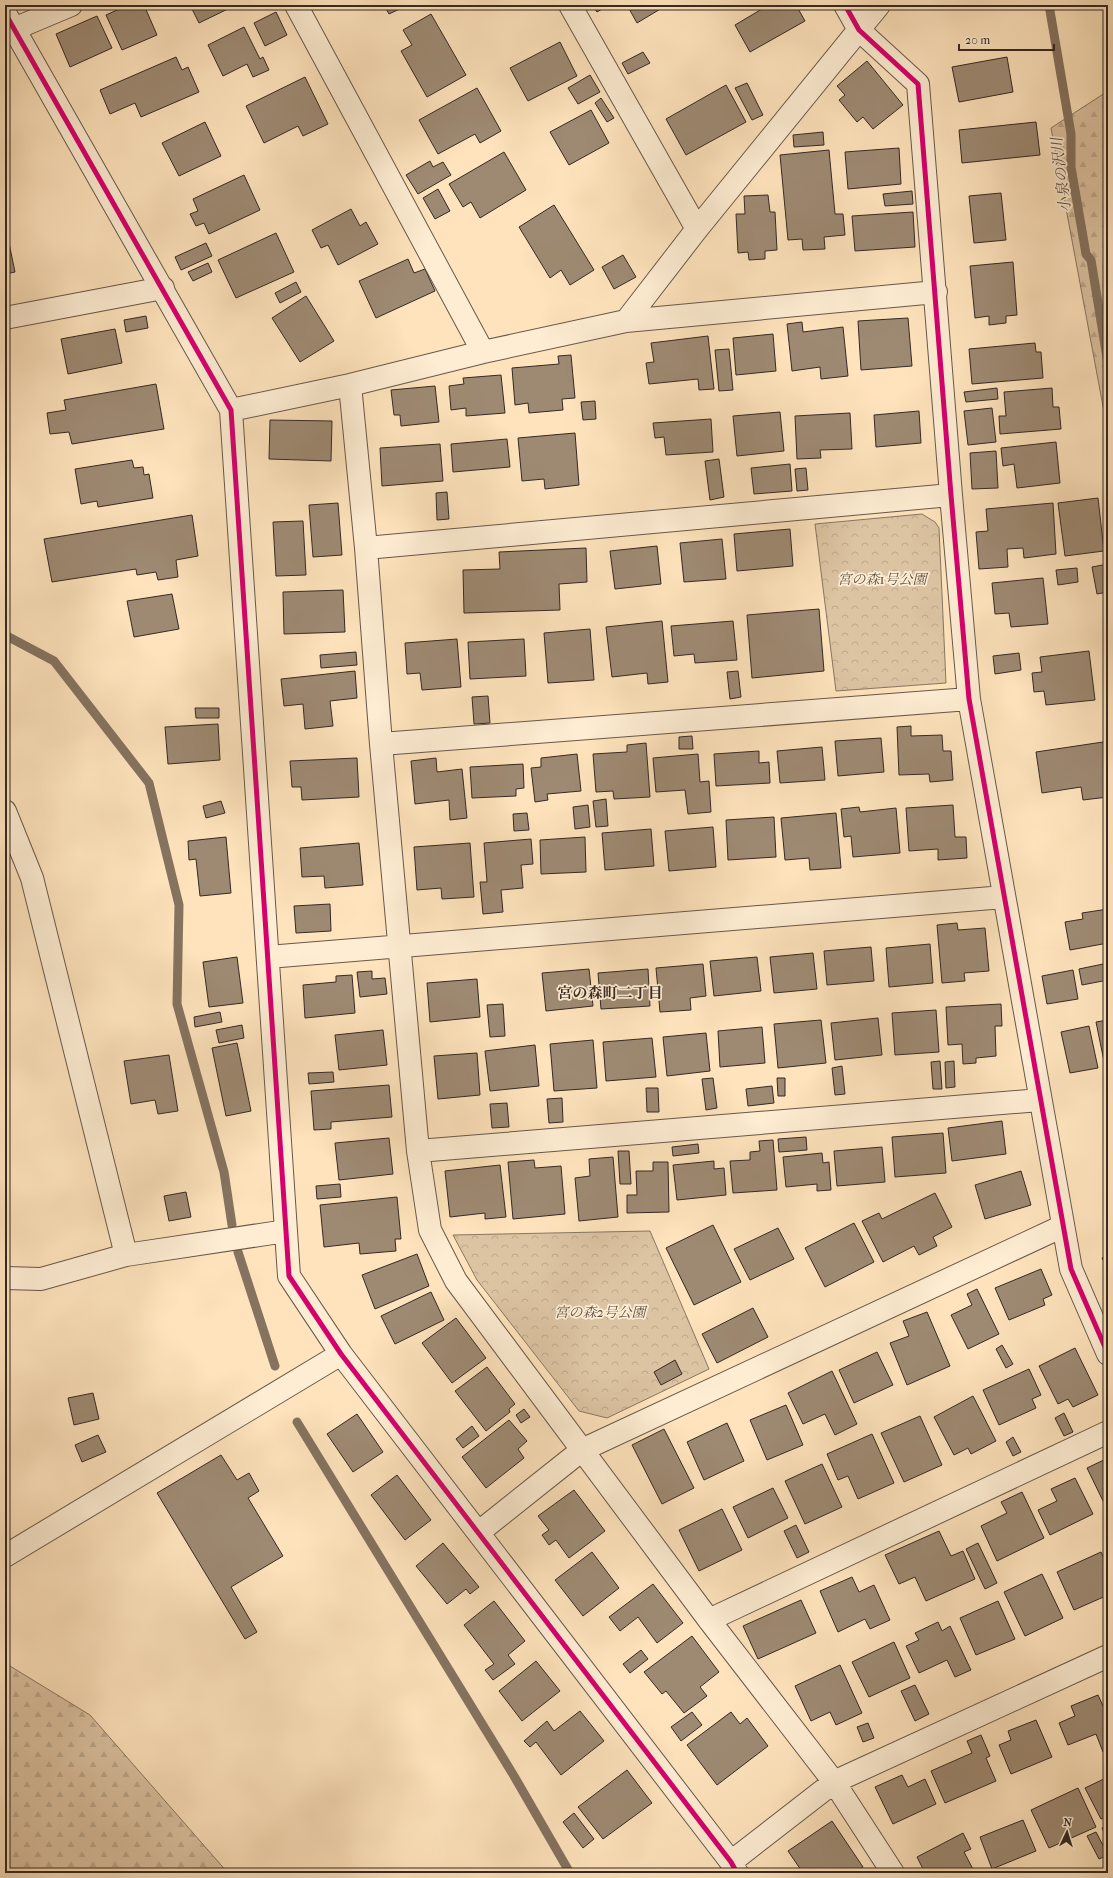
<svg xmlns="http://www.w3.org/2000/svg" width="1113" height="1878" font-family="'IM FELL French Canon','Noto Serif JP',serif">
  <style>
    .forest { fill: url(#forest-firs); stroke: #887663 }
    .park { fill: url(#park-crowns); stroke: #887663 }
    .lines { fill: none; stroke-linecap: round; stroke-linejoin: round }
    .stream { stroke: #857360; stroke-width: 9 }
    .building { fill: #9e8a73; stroke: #352924 }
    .minor-casing { stroke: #67584a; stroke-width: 24 }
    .minor { stroke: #feedd3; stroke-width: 22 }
    .cycleway-casing { stroke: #feedd3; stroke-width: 8 }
    .cycleway { stroke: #d6006c; stroke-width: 5 }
    .labels { text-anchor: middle; stroke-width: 3.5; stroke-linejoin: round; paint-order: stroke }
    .park-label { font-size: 14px; font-style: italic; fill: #5f5044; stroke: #feedd3 }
    .water-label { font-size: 15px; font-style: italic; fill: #5d4e42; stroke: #feedd3 }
    .neighbourhood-label { font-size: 15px; font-weight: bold; fill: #352924; stroke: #feedd3 }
  </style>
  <defs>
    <pattern id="forest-firs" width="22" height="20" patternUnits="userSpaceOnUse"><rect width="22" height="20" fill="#dcc3a2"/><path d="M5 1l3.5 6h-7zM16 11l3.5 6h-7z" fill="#bda88b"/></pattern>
    <pattern id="park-crowns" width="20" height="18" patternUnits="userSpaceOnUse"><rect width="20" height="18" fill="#dcc3a2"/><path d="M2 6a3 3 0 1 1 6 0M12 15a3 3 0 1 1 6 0" fill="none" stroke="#bda88b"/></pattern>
  </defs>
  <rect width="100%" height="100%" fill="#fee3bc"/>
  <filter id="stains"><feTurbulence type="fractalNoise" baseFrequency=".005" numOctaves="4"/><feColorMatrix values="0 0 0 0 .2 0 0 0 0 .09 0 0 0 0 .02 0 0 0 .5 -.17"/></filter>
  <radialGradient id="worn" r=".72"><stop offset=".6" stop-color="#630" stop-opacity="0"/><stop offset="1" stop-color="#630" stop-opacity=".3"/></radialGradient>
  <path class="forest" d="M1108,91V433L1051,128Z
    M5,1663L90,1715L228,1873H5Z"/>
  <path class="park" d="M922,514L935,522L939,528L946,683L836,691L815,524Z
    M650,1231L709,1369L607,1418L579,1411L477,1280L453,1235Z"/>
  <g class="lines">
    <path class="stream" d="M1049,5L1071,134V167L1086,254L1091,260L1108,364
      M5,635L54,661L149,783L179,905L177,1004L224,1172L232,1225
      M238,1252L275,1366
      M297,1422L514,1776L570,1873"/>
  </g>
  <path class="building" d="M128,5H144L157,35L122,50L106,15Z
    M190,5H236L199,23Z
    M384,5H408L389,14Z
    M592,5H609L597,12Z
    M627,5H667L637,23Z
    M766,5H796L805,21L750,52L735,25L767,6Z
    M276,12L287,35L265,46L254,23Z
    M431,14L466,75L427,97L401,51L412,45L403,30Z
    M97,16L112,48L70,67L56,34Z
    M244,27L260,59L263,57L269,70L253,77L247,64L223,76L208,45Z
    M560,42L577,76L528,101L510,68Z
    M643,52L650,63L628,74L622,63Z
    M176,57L182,70L188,67L199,92L141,117L135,103L110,114L100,90Z
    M1007,57L1013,92L959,102L952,67Z
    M867,61L903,105L873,129L863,117L857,122L839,100L845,95L837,86Z
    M590,75L600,92L578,104L568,88Z
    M305,77L328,124L303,136L298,126L264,143L246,106Z
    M747,83L763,115L752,120L735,88Z
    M726,85L746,122L686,155L666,119Z
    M477,88L501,131L480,143L475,134L438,154L419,120Z
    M601,98L614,118L607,122L595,103Z
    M591,110L609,143L569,165L550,132Z
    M205,122L221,156L179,176L162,143Z
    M1036,122L1040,155L962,163L959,130Z
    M823,132L824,145L794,147L793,135Z
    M899,148L901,184L848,189L845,152Z
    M829,150L835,214H843L845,235L824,237L825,249L803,250L802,239L788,240L780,155Z
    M504,152L526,190L480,218L471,202L463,207L449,184Z
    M430,161L433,167L443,162L451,175L418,194L406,175Z
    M244,175L260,210L209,234L204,223L196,226L190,214L198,211L193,199Z
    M438,189L450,211L435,219L423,198Z
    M912,191L913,204L885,206L883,194Z
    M1001,193L1006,240L974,243L969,196Z
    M768,195L770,212H775L777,250L765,251V259L749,260L748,252L738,253L736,214H745L744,196Z
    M554,205L594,270L570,285L561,270L550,278L519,227Z
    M351,209L360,226L366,222L378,244L338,265L328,245L321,248L312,230Z
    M913,212L915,247L855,251L852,216Z
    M276,233L294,272L236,298L218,260Z
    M9,243L15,272L5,274V244Z
    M206,243L212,256L181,270L175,257Z
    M623,255L636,277L614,289L602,267Z
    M408,259L414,273L425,269L435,291L376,318L359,281Z
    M1013,262L1017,315L1006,316V323L989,325V316L975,318L970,266Z
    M208,263L212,272L193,281L188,272Z
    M296,282L301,292L280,303L275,293Z
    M306,296L334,341L300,362L272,318Z
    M146,316L148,328L126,332L124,320Z
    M908,318L912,366L861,370L858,321Z
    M802,322L803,332L843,327L848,376L821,379L820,367L792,371L787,324Z
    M115,329L122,363L68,374L61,339Z
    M773,334L776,371L736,375L733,338Z
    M708,336L714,389L699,390L698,379L649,384L646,363L654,362L651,343Z
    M1035,343L1036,352H1041L1043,378L972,384L969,349Z
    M729,349L733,390L719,391L715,350Z
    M571,355L575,398L562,399L563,410L529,413L528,403L515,405L512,368L559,364L558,356Z
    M501,375L505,413L466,416V408L451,410L449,386L464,384L463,378Z
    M156,384L164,429L72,444L69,432L50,434L47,413L66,410L64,400Z
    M435,386L439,422L401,426L400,415H394L391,390Z
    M997,388L998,399L966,402L964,392Z
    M1052,388L1053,407H1059L1061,429L1000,434L999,416H1006L1004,392Z
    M595,401L596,419L583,420L581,402Z
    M992,408L996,442L968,445L964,411Z
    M919,411L921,443L876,447L874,415Z
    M780,412L784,451L737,456L733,416Z
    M850,413L852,449L820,450L821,458L797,459L795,416Z
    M711,419L713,452L666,455L664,437L655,438L653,423Z
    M270,420L332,421L331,461L269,459Z
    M575,433L579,485L545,489L544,479L522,481L518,438Z
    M507,439L510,467L453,472L451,444Z
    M1056,442L1060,483L1017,488L1014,464L1003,466L1001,448Z
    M440,444L443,481L382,486L380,448Z
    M996,451L998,488L972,489L970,453Z
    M719,459L724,497L710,500L705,461Z
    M132,460L134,468L143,467L144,475L149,474L153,498L98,507L97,501L81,504L75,469Z
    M790,464L792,491L754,494L751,468Z
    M806,468L808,490L797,491L795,469Z
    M447,492L449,519L437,520L436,493Z
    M1098,498L1104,551L1065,556L1058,503Z
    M338,503L342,555L313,557L309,505Z
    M1053,503L1056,554L1024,558L1023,548L1007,549L1008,567L979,569L976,532L988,531L986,509Z
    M192,515L198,556L176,560L178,577L158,580L156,572L137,575L136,569L52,582L44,539Z
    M303,521L306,575L276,576L273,522Z
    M790,529L793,566L737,571L734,534Z
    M722,539L726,579L684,582L680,543Z
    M657,546L661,584L615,589L610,551Z
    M586,548L587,582L559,584L560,610L464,613L463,570L500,569L499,552Z
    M1108,564V592L1097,594L1092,567Z
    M1077,568L1078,582L1058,585L1056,570Z
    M1043,578L1048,624L1011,627L1009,613L995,614L992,583Z
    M343,590L345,632L284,634L283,592Z
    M172,594L179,629L134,637L127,601Z
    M819,609L824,671L752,678L747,615Z
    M662,621L668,682L648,684L647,673L612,677L606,627Z
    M733,621L737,660L695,663L694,654L674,656L671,626Z
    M590,629L594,680L548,683L544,633Z
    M457,639L461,687L422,690L420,673L407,674L405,643Z
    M524,639L526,676L470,679L468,642Z
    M1089,651L1095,700L1046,705L1044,691L1034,692L1032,673L1042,672L1040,657Z
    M356,652L357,665L321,668L320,655Z
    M1019,653L1021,670L995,674L993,656Z
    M355,671L357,698L330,701L333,726L305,729L303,704L284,706L281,679Z
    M738,671L741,697L730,699L727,672Z
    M488,696L490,723L474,724L472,697Z
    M195,708H219V718H196Z
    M218,724L220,760L168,764L165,727Z
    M911,726V736L942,735L943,751H951L953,780L930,782L929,774L899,775L897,727Z
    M692,736L693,749H679V737Z
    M881,738L884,772L838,776L835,741Z
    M1103,742L1108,773V797L1083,800L1081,787L1042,793L1036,752Z
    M646,743L650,797L614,799L613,791L596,792L593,754L627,752V745Z
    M822,747L825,780L780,783L777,751Z
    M759,751V763L769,762L770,783L716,786L714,754Z
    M577,754L581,791L547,794L548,800L535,802L531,768L541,767V758Z
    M698,754L700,782L709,781L711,812L688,814L685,790L656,792L653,758Z
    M357,758L359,797L302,800L301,787H292L290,761Z
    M436,758L437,772L462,769L467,818L450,820L449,800L415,804L411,761Z
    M523,764L524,788L516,789V796L472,798L470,767Z
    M606,799L608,826L596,827L593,801Z
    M221,801L225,813L206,818L203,806Z
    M588,805L590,827L575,829L573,807Z
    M953,805L955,837H966L967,858L938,860V849L909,851L906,808Z
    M859,807L860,812L896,808L900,853L853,857L851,836L844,837L841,809Z
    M527,813L529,830L514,831L513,814Z
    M836,813L841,868L810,870L809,858L785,860L781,818Z
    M774,817L776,857L728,860L726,820Z
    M713,827L716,867L669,871L665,831Z
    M651,829L654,866L605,870L602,833Z
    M226,837L231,893L200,896L196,859L189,860L188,841Z
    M585,837L586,872L541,874L540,840Z
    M531,839L533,864L521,865L523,888L501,890L503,912L483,914L480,882H487L484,843Z
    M359,843L363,885L325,888L324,876L302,877L300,848Z
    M470,843L474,897L442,899L441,888L417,890L414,847Z
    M330,904L331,931L296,933L294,906Z
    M1108,909V943L1070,950L1065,922L1083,919L1082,913Z
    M957,923L958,930L985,928L989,971L964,973L965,981L942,983L937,925Z
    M930,944L933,983L889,987L886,948Z
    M871,947L874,981L827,985L824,951Z
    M813,953L817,989L774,993L770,957Z
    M237,957L243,1003L209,1007L203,962Z
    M757,957L761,991L714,996L710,961Z
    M1108,963V980L1082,985L1079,969Z
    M703,964L706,996L690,998L691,1010L660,1012L656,968Z
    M589,969L593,1006L546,1011L542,973Z
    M648,969L650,1006L601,1009L598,973Z
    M1073,970L1078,999L1047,1004L1042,976Z
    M372,971V979L385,978L387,994L360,997L357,972Z
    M352,975L355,1013L305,1018L303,985L336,982V976Z
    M477,979L480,1017L430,1022L427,983Z
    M503,1004L505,1036L490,1037L487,1005Z
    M1001,1004L1002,1026H995L996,1056L976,1058V1063L963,1064L962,1044L948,1045L946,1007Z
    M936,1010L939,1052L895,1055L892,1013Z
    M220,1012L222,1022L195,1027L194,1017Z
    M878,1018L882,1055L835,1060L831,1023Z
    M821,1020L826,1063L778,1068L774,1024Z
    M1108,1020V1070L1106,1071L1096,1022Z
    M242,1025L244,1038L219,1043L216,1030Z
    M1089,1026L1098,1068L1070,1073L1061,1032Z
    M762,1027L765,1063L720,1067L718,1031Z
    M383,1030L387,1065L339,1070L335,1035Z
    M706,1033L710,1071L667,1076L663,1037Z
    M652,1038L656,1077L606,1081L603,1042Z
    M593,1040L597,1088L554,1091L550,1044Z
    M237,1043L251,1111L226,1116L212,1048Z
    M535,1045L539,1086L490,1091L485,1051Z
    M477,1053L480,1095L438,1099L434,1056Z
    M169,1055L178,1111L158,1114L155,1100L131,1104L124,1061Z
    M940,1061L942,1089H933L931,1062Z
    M954,1061L955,1087L946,1088L945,1062Z
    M842,1066L845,1094L835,1095L832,1068Z
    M333,1072L334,1082L309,1084L308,1073Z
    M713,1078L717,1108L706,1110L702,1079Z
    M777,1078H785V1096H778Z
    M389,1085L392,1117L331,1122V1129L314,1130L311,1091Z
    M1108,1085V1110L1104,1086Z
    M772,1086L774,1103L748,1106L746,1089Z
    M646,1088H658L659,1112H647Z
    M562,1098L563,1122L549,1123L547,1099Z
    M507,1103L509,1127L492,1128L490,1104Z
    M1002,1121L1006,1154L952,1161L948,1128Z
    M943,1133L946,1173L895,1177L892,1137Z
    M806,1137L807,1150L779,1152L778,1139Z
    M389,1138L393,1174L339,1180L335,1143Z
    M773,1140L777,1190L733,1193L730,1161L750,1160V1152L760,1151L759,1141Z
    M698,1144L699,1153L673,1156L672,1147Z
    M882,1147L885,1182L837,1186L834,1151Z
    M618,1151H629L631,1184H620Z
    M822,1153L823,1163L829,1162L831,1190L817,1191V1184L786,1187L783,1157Z
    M613,1157L618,1217L579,1221L575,1178L590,1176L589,1159Z
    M534,1160L535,1168L561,1166L565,1214L513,1219L508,1162Z
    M714,1161V1169L724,1168L726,1195L677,1200L673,1165Z
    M653,1162H668L669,1212L627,1213V1195H637L636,1171H653Z
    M500,1165L506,1217L485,1219V1213L450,1217L445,1171Z
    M1021,1171L1031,1205L985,1219L975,1185Z
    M340,1184L341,1197L317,1199L316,1186Z
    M186,1192L191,1217L169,1221L164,1196Z
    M935,1193L952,1227L933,1237L937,1246L919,1255L914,1246L883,1262L862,1221L879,1213L882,1219Z
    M397,1197L401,1239H395L396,1251L360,1254L359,1243L324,1247L320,1205Z
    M854,1223L874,1262L825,1287L805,1248Z
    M713,1225L741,1282L694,1305L666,1248Z
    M778,1228L794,1259L750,1280L734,1249Z
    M417,1254L429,1286L375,1309L362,1275Z
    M1108,1255V1269L1102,1258Z
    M1041,1269L1052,1295L1043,1299L1045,1305L1009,1320L995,1288Z
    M977,1289L999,1334L968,1349L951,1315L972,1305L967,1294Z
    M431,1292L444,1320L395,1344L381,1316Z
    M753,1308L768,1337L717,1363L702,1334Z
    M927,1312L950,1366L907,1385L890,1343L909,1336L903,1321Z
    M456,1318L486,1358L452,1383L422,1343Z
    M1002,1345L1013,1364L1006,1368L996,1349Z
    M1075,1348L1098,1395L1073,1407L1068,1399L1058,1404L1039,1366Z
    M877,1352L893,1385L854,1403L839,1370Z
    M675,1360L682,1374L661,1385L654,1372Z
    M487,1367L515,1404L509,1409L510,1412L486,1431L455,1391Z
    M1029,1369L1041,1395L1032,1399L1036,1408L999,1425L983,1390Z
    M832,1371L857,1424L835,1435L825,1414L803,1424L788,1393Z
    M93,1393L99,1419L74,1425L68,1398Z
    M973,1396L996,1441L971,1454L968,1448L954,1455L934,1417Z
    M786,1405L803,1445L767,1460L750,1420Z
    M524,1409L530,1417L521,1423L516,1415Z
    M1064,1413L1073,1432L1064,1436L1055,1418Z
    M357,1414L383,1452L353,1472L327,1434Z
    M920,1416L942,1465L904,1482L881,1433Z
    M509,1420L527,1441L518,1449L524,1458L486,1488L462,1457Z
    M727,1423L744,1461L704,1480L687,1442Z
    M472,1426L479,1436L463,1448L456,1439Z
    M664,1429L694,1488L662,1504L632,1445Z
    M872,1434L894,1483L858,1499L848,1476L838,1480L827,1454Z
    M98,1435L106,1452L82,1462L75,1445Z
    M1013,1437L1021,1452L1013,1456L1006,1442Z
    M221,1455L237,1480L249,1473L259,1491L248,1498L283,1556L231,1587L257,1632L245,1639L157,1493Z
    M1108,1458V1503L1105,1505L1087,1468Z
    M822,1464L842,1507L805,1524L785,1481Z
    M397,1475L431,1520L405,1540L371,1495Z
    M1075,1478L1093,1514L1050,1535L1038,1510L1057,1501L1051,1489Z
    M773,1488L788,1518L748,1538L733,1507Z
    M574,1490L605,1531L569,1558L556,1540L549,1545L542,1535L549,1530L538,1516Z
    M1022,1492L1044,1538L997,1561L981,1526L1007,1513L1001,1502Z
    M722,1509L742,1550L699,1571L679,1530Z
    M796,1525L809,1552L797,1558L784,1531Z
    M939,1531L951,1556L963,1551L975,1579L926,1601L915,1577L899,1584L885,1555Z
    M443,1543L479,1587L470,1594L466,1589L447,1604L416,1566Z
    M978,1543L997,1583L985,1589L966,1549Z
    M592,1552L619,1588L583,1616L555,1580Z
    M1101,1552L1108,1567V1595L1074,1610L1057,1572Z
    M1042,1574L1063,1618L1025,1636L1004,1592Z
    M852,1577L859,1592L874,1585L890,1620L870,1629L865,1619L838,1632L820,1591Z
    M653,1584L683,1623L657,1643L638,1617L620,1631L609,1617Z
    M801,1600L816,1633L758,1659L743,1626Z
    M494,1601L525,1641L508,1655L515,1664L493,1680L485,1670L494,1664L464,1625Z
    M998,1601L1015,1639L976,1655L960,1618Z
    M938,1622L942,1631L950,1626L971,1670L955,1677L947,1660L919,1673L906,1646L919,1640L915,1633Z
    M692,1636L719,1672L700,1687L707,1696L684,1713L666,1691L662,1694L644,1672Z
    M894,1642L910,1678L869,1697L852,1662Z
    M641,1650L648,1659L630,1673L623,1664Z
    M536,1661L560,1691L522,1721L499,1691Z
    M840,1665L862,1713L836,1725L830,1712L811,1721L795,1686Z
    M915,1685L929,1714L915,1721L901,1691Z
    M1098,1695L1108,1717V1750L1103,1752L1096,1734L1068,1745L1059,1723L1075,1716L1071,1706Z
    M580,1711L604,1741L561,1775L536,1742L530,1747L524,1741L547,1721L554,1731Z
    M692,1712L702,1725L681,1741L671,1727Z
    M731,1712L740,1724L747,1718L768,1746L717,1785L687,1745Z
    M1036,1720L1052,1757L1011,1774L999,1745L1011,1740L1008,1731Z
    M868,1723L874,1738L863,1742L857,1727Z
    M981,1735L990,1756L986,1758L996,1781L945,1803L931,1771L972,1753L967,1741Z
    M627,1770L652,1803L603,1839L578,1807Z
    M902,1775L908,1787L925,1779L936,1804L893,1824L875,1787Z
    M1108,1777V1816L1101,1819L1085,1788Z
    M1078,1788L1096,1827L1049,1848L1031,1810Z
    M574,1813L594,1839L583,1848L563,1822Z
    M1023,1820L1036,1851L992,1869L980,1837Z
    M832,1821L863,1867L854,1873H803L788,1851Z
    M1108,1825V1841L1102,1828Z
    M1096,1832L1108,1855L1099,1859L1087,1836Z
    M963,1833L971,1849L964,1852L975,1873H925L917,1857Z"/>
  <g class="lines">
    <defs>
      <path id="minor" d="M296,5L483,352
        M570,5L697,229
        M845,5L859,30L918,84L951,495L969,699L1071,1269L1108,1354
        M5,13L231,410L289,1276L341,1354L731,1862L737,1873
        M14,29L71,5
        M5,318L163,288
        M626,321L697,229L879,5
        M350,385L366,548L381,744L418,1151L430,1230L456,1281L709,1620L834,1782L893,1873
        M231,410L350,385L483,352L626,321L936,292
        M366,548L951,495
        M381,744L969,699
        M5,811L32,878L126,1255
        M268,957L1004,897
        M418,1151L1040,1100
        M5,1278L41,1279L126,1255L286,1231
        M479,1532L582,1450L1063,1226
        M5,1556L341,1354
        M709,1620L1108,1432
        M731,1862L834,1782L1108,1656"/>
    </defs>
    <use href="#minor" class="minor-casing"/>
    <use href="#minor" class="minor"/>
    <defs>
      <path id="cycleway" d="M845,5L859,30L918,84L951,495L969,699L1071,1269L1108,1354
        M5,13L231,410L289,1276L341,1354L731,1862L737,1873"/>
    </defs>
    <use href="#cycleway" class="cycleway-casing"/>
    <use href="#cycleway" class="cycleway"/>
  </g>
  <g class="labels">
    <g class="park-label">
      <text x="882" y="584">宮の森1号公園</text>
      <text x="600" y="1317">宮の森2号公園</text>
    </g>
    <g class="water-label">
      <text transform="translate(1061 175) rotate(-97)" y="5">小泉の沢川</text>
    </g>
    <g class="neighbourhood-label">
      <text x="610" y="998">宮の森町二丁目</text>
    </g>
  </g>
  <rect width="1113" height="1878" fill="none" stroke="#fee3bc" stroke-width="20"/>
  <rect x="6" y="6" width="1101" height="1866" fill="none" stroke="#352924" stroke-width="2"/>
  <rect x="10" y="10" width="1093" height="1858" fill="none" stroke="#352924"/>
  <g transform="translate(1067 1832) rotate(4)" stroke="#feedd3" stroke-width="3" paint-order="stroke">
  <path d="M0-3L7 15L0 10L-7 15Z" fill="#352924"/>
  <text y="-6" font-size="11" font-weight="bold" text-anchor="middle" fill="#352924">N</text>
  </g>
  <path d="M959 44v6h95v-6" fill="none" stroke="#352924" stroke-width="2"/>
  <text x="965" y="44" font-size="12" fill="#352924" stroke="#feedd3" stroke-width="3" paint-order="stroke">20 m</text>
  <rect width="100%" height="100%" filter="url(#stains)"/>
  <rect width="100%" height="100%" fill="url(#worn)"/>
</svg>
